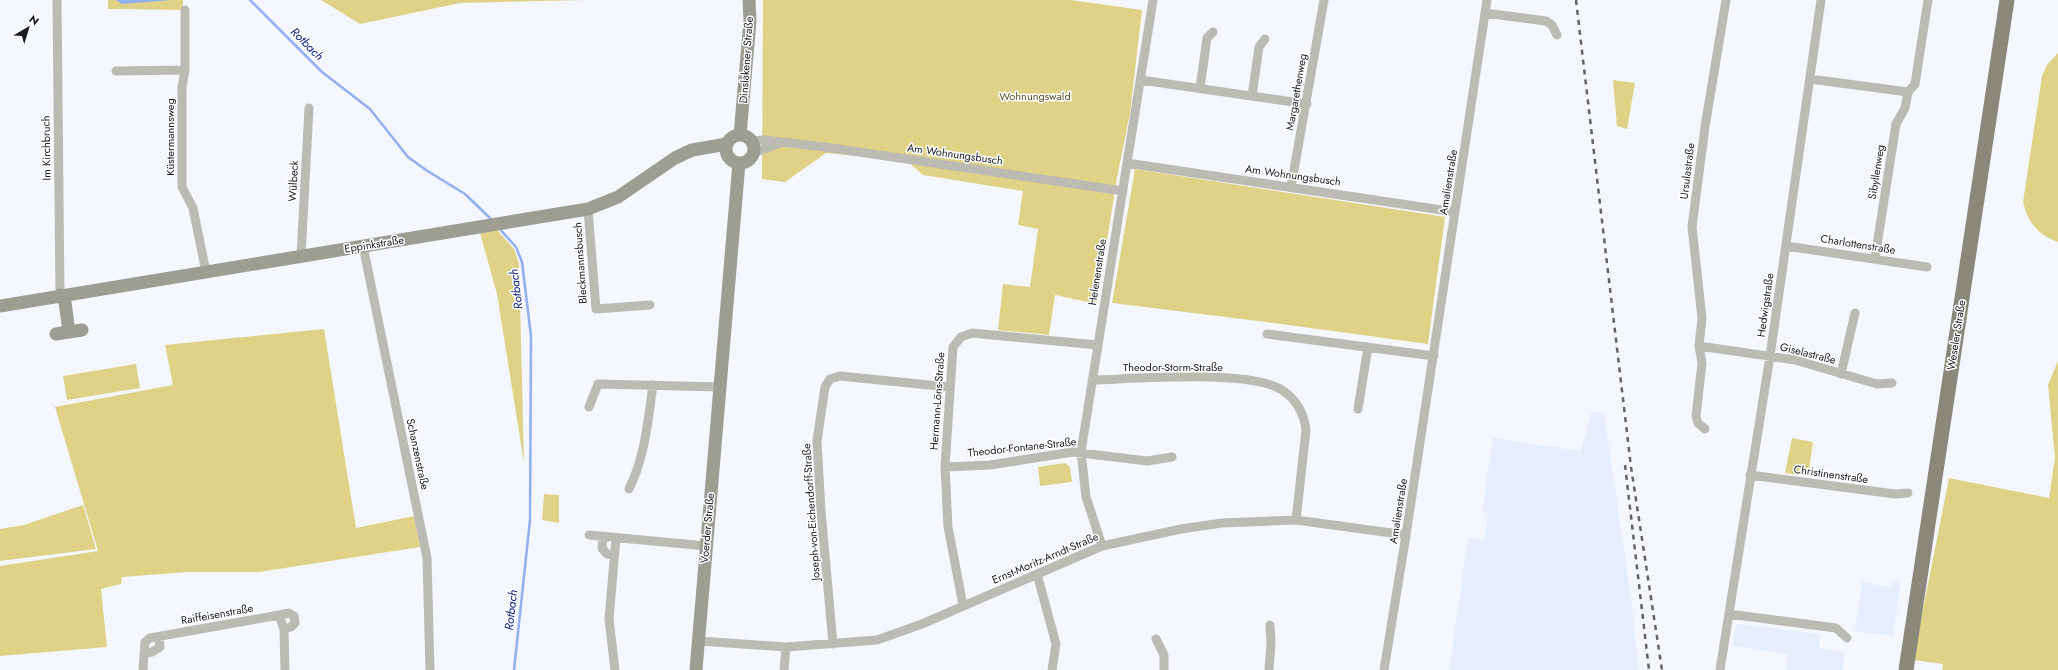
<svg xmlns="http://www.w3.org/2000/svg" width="2058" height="670" font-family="Jost,sans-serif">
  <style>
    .built { fill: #e5edff }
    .green { fill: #dfd286 }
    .water { fill: #92aff2 }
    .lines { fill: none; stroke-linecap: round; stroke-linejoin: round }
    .stream { stroke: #92aff2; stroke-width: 2.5 }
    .street { stroke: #bbbab3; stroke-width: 9 }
    .secondary { stroke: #9e9d92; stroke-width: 13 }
    .primary { stroke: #8a887b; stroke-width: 15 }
    .rail { stroke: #616369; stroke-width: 2.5; stroke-dasharray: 5 5; stroke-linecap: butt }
    .labels { text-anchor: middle; stroke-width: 3; stroke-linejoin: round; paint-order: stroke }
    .street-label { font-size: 11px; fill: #191b21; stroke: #fff }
    .park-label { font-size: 11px; fill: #5b5428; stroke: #fff }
    .water-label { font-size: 12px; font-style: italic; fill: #0e2381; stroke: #fff }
  </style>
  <rect width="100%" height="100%" fill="#f4f7fd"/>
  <path class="built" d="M1592,411L1604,413L1630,590L1639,670H1449L1468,538L1484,540L1488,513L1482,512L1493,438L1581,451Z
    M1892,580L1901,581L1893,636L1855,631L1862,582L1890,587Z
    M1739,624L1820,634L1819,648L1845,652L1843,670H1786L1788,654L1732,646L1736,626Z"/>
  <path class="green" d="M108,0H183V10L108,9Z
    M321,0H586L460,3L360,24Z
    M763,0H1071L1142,10L1130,113L1117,178L1097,304L1055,295L1049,335L998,330L1003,284L1030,287L1038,229L1018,225L1023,191L923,175L907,161L826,153L785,182L762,179Z
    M2058,53V242C2038,235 2028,223 2023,202L2042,76L2047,65Z
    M1613,80L1635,83L1627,129L1617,126Z
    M1135,169L1445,217L1428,344L1266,322L1112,303Z
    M497,230L514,249L519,263L524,463L497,294L480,233Z
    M324,329L356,528L414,516L420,547L259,572H188L122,577L121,584L101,589L107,647L0,656V566L98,551L55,407L173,385L165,345Z
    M2058,361V670H1942L1943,664L1913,660L1949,478L2049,498L2055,458L2048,385Z
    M136,364L140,388L67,400L63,376Z
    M1792,438L1813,442L1808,476L1785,473Z
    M1065,463L1070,467L1072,482L1040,486L1038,467Z
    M544,494L559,495V523L542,520Z
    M83,505L96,549L0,561V529L24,525Z"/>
  <path class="water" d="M116,0H172L122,4Z"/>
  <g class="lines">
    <path class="stream" d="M250,0L322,72L370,109L408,157L426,170L465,194L493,221
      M499,228L516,247L522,262L531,336L530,520L514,670"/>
    <path class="street" d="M57,0L60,295
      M185,10V70L182,87V187L193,208L206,272
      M1485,13L1546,21L1552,25L1557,35
      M116,71L185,70
      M1810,79L1908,92
      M1141,80L1307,104
      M1200,88L1207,38L1213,32
      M1252,96L1259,47L1265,39
      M752,141L764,140L825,147L1123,191
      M753,153L780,143
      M1127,163L1455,212
      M1291,187L1324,0
      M588,209L596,309L650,305
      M363,246L427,558L430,670
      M1786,246L1927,267
      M301,256L309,108
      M1875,258L1896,124L1905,108L1908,92L1915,84L1928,0
      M1267,334L1434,356
      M1699,346L1795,360L1877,384L1892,383
      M1841,374L1855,313
      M1092,380C1134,379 1250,369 1282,390C1297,400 1304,413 1306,430L1296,520
      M589,407L598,384L720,387
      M1358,409L1368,347
      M1705,429L1698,423L1696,416L1702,363L1699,346L1702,318L1692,227L1705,127L1726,0
      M945,467L990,465L1073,452L1147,461L1172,457
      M1750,475L1895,494L1908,493
      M629,489C645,457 648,420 653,385
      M589,535L706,546
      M603,537L602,548L607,554L614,555
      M1102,546L1086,497L1081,452L1153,0
      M1037,574L1056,644L1052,670
      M963,605L948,527L945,467L953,347L961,337L972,333L1098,345
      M289,613L294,616L295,623L291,627L284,629L279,615Z
      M1729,614L1836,628L1847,638
      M284,629L285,670
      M1156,639L1164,655V670
      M699,641L786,647L877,640L922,624L1102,546L1181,529L1222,523L1296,520L1406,535
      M833,644L821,511L817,441L825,387L830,379L840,376L949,387
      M145,653L152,652L160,647L159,637
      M143,670L145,642L150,638L279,615
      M615,670L609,619L616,538
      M784,670L786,647
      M1269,670L1271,643L1270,625
      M1384,670L1406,535L1487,0
      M1720,670L1770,356L1821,0"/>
    <path class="secondary" d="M726 149a14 14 0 1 1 28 0a14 14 0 1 1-28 0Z
      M740,135L750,21L749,0
      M60,295L65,302L69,332L82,330
      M0,306L588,209L618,197L675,158L692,150L727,144
      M56,334L69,332
      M696,670L739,163"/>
    <path class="primary" d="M1906,670L2007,0"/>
    <path class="rail" d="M1576,0L1631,467L1662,670
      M1625,465L1649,670"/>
  </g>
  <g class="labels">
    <g class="street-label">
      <text transform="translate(746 60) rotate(-86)" y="4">Dinslakener Straße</text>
      <text transform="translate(1296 92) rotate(-80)" y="4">Margarethenweg</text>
      <text transform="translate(170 137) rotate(-90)" y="4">Küstermannsweg</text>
      <text transform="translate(46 148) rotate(-91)" y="4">Im Kirchbruch</text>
      <text transform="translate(955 154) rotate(8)" y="4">Am Wohnungsbusch</text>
      <text transform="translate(1687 171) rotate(-83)" y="4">Ursulastraße</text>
      <text transform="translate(1876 172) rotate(-81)" y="4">Sibyllenweg</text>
      <text transform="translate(1293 175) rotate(8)" y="4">Am Wohnungsbusch</text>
      <text transform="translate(293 181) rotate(-87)" y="4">Wülbeck</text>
      <text transform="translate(1448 182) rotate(-81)" y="4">Amalienstraße</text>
      <text transform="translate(374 244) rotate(-9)" y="4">Eppinkstraße</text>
      <text transform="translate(1858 244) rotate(9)" y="4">Charlottenstraße</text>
      <text transform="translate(580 263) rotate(-94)" y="4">Bleckmannsbusch</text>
      <text transform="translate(1097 272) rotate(-81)" y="4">Helenenstraße</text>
      <text transform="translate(1765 305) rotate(-82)" y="4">Hedwigstraße</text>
      <text transform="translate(1956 335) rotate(-81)" y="4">Weseler Straße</text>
      <text transform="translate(1808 353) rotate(14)" y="4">Giselastraße</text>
      <text x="1173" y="371">Theodor-Storm-Straße</text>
      <text transform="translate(937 401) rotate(-86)" y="4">Hermann-Löns-Straße</text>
      <text transform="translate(1022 447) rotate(-6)" y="4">Theodor-Fontane-Straße</text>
      <text transform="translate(418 454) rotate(78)" y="4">Schanzenstraße</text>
      <text transform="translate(1831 474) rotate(8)" y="4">Christinenstraße</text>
      <text transform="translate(1398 511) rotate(-81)" y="4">Amalienstraße</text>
      <text transform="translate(811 512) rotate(-94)" y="4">Joseph-von-Eichendorff-Straße</text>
      <text transform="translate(707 528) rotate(-85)" y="4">Voerder Straße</text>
      <text transform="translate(1045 558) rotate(-23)" y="4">Ernst-Moritz-Arndt-Straße</text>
      <text transform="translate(217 614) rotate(-10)" y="4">Raiffeisenstraße</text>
    </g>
    <g class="park-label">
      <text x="1035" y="100">Wohnungswald</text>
    </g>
    <g class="water-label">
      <text transform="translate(307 44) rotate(45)" y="4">Rotbach</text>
      <text transform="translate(516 289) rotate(-97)" y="4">Rotbach</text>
      <text transform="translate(511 610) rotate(-84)" y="4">Rotbach</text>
    </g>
  </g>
  <g transform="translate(28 28) rotate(38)" stroke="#ffffff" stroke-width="3" paint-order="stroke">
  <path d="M0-3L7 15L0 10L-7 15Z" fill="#191b21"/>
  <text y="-6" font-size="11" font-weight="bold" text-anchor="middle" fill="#191b21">N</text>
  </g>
</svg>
